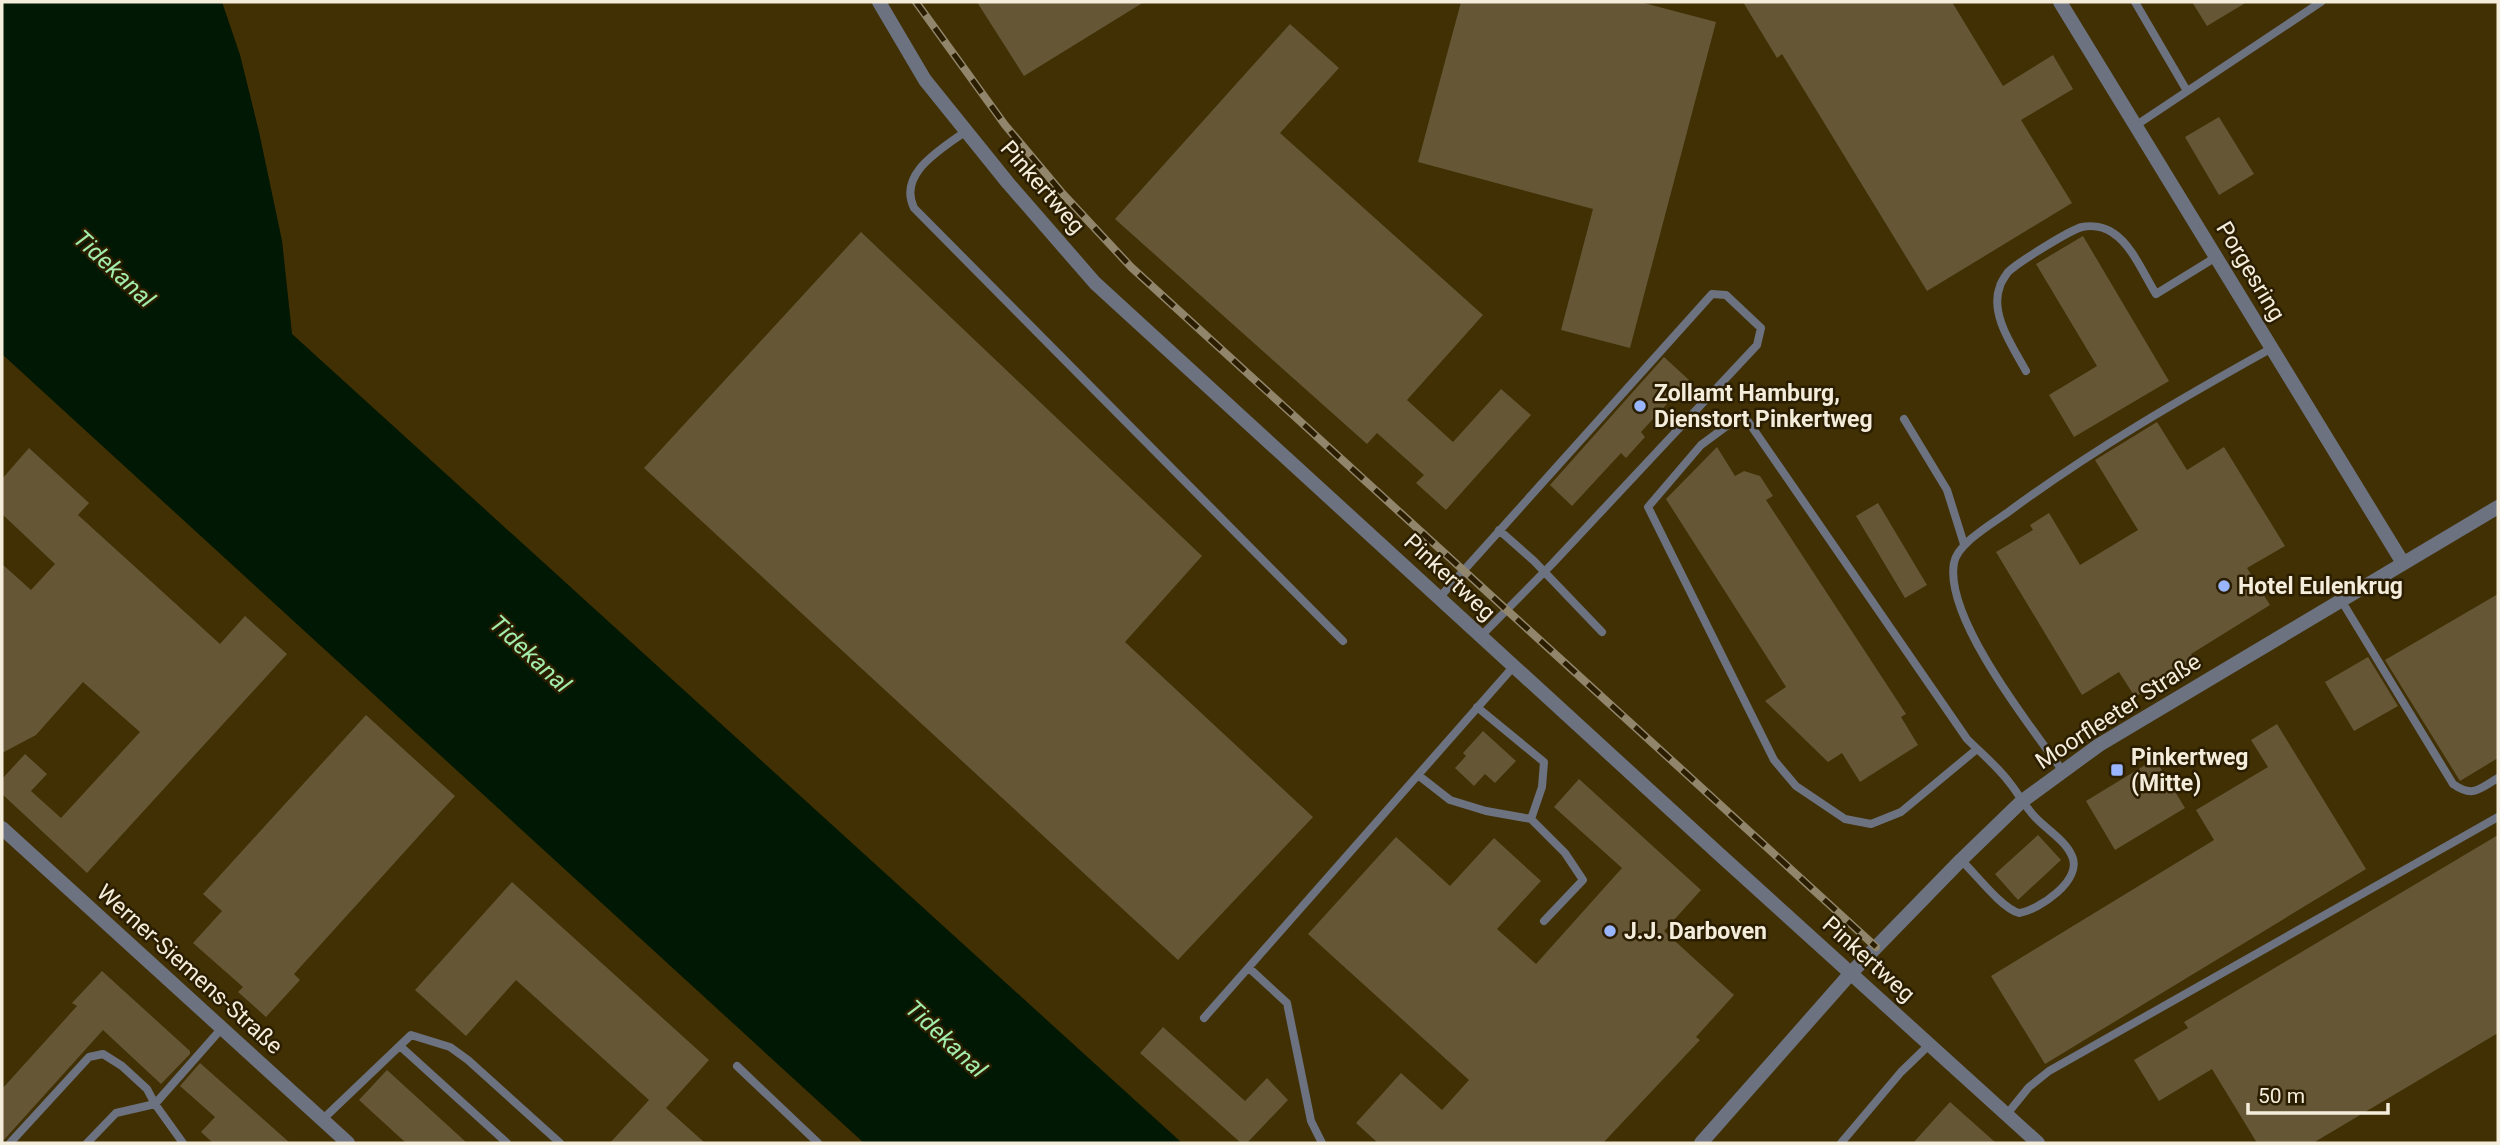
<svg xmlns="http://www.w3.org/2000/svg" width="2500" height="1145" font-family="Roboto,sans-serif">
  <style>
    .built { fill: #403004 }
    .water { fill: #001804 }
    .building { fill: #655736 }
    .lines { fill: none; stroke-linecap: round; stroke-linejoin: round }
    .service { stroke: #6c7280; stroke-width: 8 }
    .minor { stroke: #6c7280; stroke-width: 14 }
    .tertiary { stroke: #6c7280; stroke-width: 14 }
    .rail-casing { stroke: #91866c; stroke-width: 8 }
    .rail { stroke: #2b1e00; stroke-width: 5; stroke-dasharray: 16; stroke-linecap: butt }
    .poi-dot { fill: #99b5fd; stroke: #2b1e00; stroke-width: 2.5 }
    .labels { text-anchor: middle; stroke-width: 5; stroke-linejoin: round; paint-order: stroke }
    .street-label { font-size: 23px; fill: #f5eddb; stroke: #2b1e00 }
    .poi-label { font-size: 23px; font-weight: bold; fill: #f5eddb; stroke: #2b1e00; text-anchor: start }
    .water-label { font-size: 24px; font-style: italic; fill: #a2edab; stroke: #2b1e00 }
  </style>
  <rect width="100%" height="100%" fill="#352806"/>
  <path class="built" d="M222,2H2498V1143H1182L292,334L282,241L259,132L240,55Z
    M2,354L864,1143H2Z"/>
  <path class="water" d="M2,2H222L240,55L259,132L282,241L292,334L1182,1143H864L2,354Z"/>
  <path class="building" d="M977,2H1144L1024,76Z
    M1461,2H1640L1716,22L1630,348L1561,330L1593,209L1418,162Z
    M1743,2H1952L2003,86L2053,55L2073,89L2021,120L2072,203L1927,291L1782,54L1777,58Z
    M2192,2H2247L2207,26Z
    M1290,24L1339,68L1280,133L1483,315L1407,400L1453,442L1501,389L1531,415L1446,510L1416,483L1424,475L1377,433L1367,444L1115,219Z
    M2219,117L2254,174L2219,195L2185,137Z
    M861,232L1202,556L1125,642L1313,817L1178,960L644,468Z
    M2083,236L2169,381L2074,437L2049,395L2097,366L2036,264Z
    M1664,357L1689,380L1641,432L1645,437L1626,458L1621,453L1572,506L1550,485Z
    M2157,422L2187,470L2224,447L2285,546L2247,568L2270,605L2191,654L2195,661L2135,697L2119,672L2082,695L1996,552L2033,530L2030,525L2049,513L2080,565L2138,530L2095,460Z
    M1717,447L1735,476L1744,471L1760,476L1773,496L1766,500L1906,714L1901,717L1918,745L1860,782L1842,753L1828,762L1765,701L1786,687L1666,499Z
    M29,448L89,503L78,515L220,644L245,616L287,654L87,873L2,794V779L25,754L47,774L31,791L61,818L140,732L83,682L36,735L2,753V564L31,590L55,564L2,514V479Z
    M1878,503L1927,585L1905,598L1856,516Z
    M2498,594V758L2460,781L2385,660Z
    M2368,657L2398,706L2354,731L2325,682Z
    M366,715L455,796L294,974L300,980L266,1017L238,992L243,987L193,943L222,911L203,894Z
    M2277,724L2366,869L2045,1064L1991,976L2214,840L2196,810L2268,767L2251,740Z
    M1483,731L1516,761L1495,783L1485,774L1474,786L1455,768L1466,756L1463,753Z
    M2155,759L2185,808L2115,850L2086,801Z
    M1579,779L1701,890L1664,931L1734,995L1696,1037L1700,1040L1603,1143H1378L1356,1123L1401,1073L1442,1110L1469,1080L1308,934L1396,837L1450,886L1494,838L1541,881L1497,929L1536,964L1622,868L1554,807Z
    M2038,835L2061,860L2018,900L1995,874Z
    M2498,835V1033L2313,1143H2257L2212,1069L2159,1101L2134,1060L2188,1028L2184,1022Z
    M512,882L709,1060L666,1108L705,1143H610L649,1100L516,980L466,1036L415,990Z
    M102,971L190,1051V1054L161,1084L103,1030L2,1142V1089L77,1006L72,1003Z
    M1163,1027L1245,1101L1267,1078L1288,1100L1247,1143H1241L1140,1053Z
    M200,1063L290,1143H213L201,1132L215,1117L180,1086Z
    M387,1070L467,1143H406L359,1100Z
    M1950,1102L1996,1143H1913Z"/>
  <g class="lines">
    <path class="service" d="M2135,2L2187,91
      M2135,126L2321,2
      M966,131C942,149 897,173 914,208L1343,641
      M2026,371C2013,347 1989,314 2000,286C2001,282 2006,275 2008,272C2017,263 2070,230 2082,227C2092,225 2104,227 2113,233C2132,245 2144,275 2156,294L2216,257
      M1904,419L1947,490L1964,544
      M1499,530L1534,561L1602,632
      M1439,598L1712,294L1726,295L1761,328L1757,345L1553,563L1481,636
      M2341,600L2453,784C2473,798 2479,789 2498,778
      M1477,707L1544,762L1542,787L1531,819
      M2062,770C2030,726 1944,617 1954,563C1957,543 1995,522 2011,510C2094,449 2182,398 2272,348
      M1418,775L1450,800L1486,811L1531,819L1565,853L1583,880L1544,921
      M1961,860C1975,873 2001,908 2019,913C2039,910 2083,880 2072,856C2065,840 2046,829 2035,817C2024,805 2018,793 2009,782C1997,766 1981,753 1967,739L1743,414L1701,445L1648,507L1774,760L1796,786L1845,819L1871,824L1901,812L1977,749
      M1249,968L1287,1003L1311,1121L1322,1143
      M1204,1018L1514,666
      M400,1046L507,1143
      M737,1066L818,1143
      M2007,1114L2029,1087L2049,1071L2498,817
      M322,1120L411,1035L450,1047L468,1060L560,1143
      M10,1143L89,1057L103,1054L122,1066L147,1089L155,1104L183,1143
      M87,1143L116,1113L155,1104L222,1028
      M1841,1143L1901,1072L1930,1044"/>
    <path class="minor" d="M2060,2L2403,563
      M2,828L348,1143"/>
    <path class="tertiary" d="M879,2L925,80L1008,183L1095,283L1719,854L2038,1143
      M1701,1143L1851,973L1961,860L2021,802L2099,745L2498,507"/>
    <defs>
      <path id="rail" d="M916,2L1005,125L1063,194L1131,267L1876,947"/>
    </defs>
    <use href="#rail" class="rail-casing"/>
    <use href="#rail" class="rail"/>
  </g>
  <g class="poi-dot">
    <circle cx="1640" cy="406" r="7"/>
    <circle cx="2224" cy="586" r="7"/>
    <rect x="2110" y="763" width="14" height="14" rx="3.5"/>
    <circle cx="1610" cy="931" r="7"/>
  </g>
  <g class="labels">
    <g class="street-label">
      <text transform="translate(1043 187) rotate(49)" y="8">Pinkertweg</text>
      <text transform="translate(2251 271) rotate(59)" y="8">Porgesring</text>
      <text transform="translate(1450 577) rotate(43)" y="8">Pinkertweg</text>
      <text transform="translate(2118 711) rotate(-33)" y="8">Moorfleeter Straße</text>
      <text transform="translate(1869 959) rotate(42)" y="8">Pinkertweg</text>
      <text transform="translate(190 969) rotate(42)" y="8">Werner-Siemens-Straße</text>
    </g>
    <g class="poi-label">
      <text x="1654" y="401">Zollamt Hamburg,<tspan x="1654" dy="26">Dienstort Pinkertweg</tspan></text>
      <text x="2238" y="594">Hotel Eulenkrug</text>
      <text x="2131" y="765">Pinkertweg<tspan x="2131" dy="26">(Mitte)</tspan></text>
      <text x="1624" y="939">J.J. Darboven</text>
    </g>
    <g class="water-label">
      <text transform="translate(114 269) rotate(43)" y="8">Tidekanal</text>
      <text transform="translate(530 654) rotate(43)" y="8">Tidekanal</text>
      <text transform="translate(946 1039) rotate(43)" y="8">Tidekanal</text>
    </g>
  </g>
  <rect width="2500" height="1145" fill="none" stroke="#f5eddb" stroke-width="7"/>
  <path d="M2248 1103v10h140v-10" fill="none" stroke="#f5eddb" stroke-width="3.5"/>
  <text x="2258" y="1103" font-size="21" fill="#f5eddb" stroke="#2b1e00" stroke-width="5" paint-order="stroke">50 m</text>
</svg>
